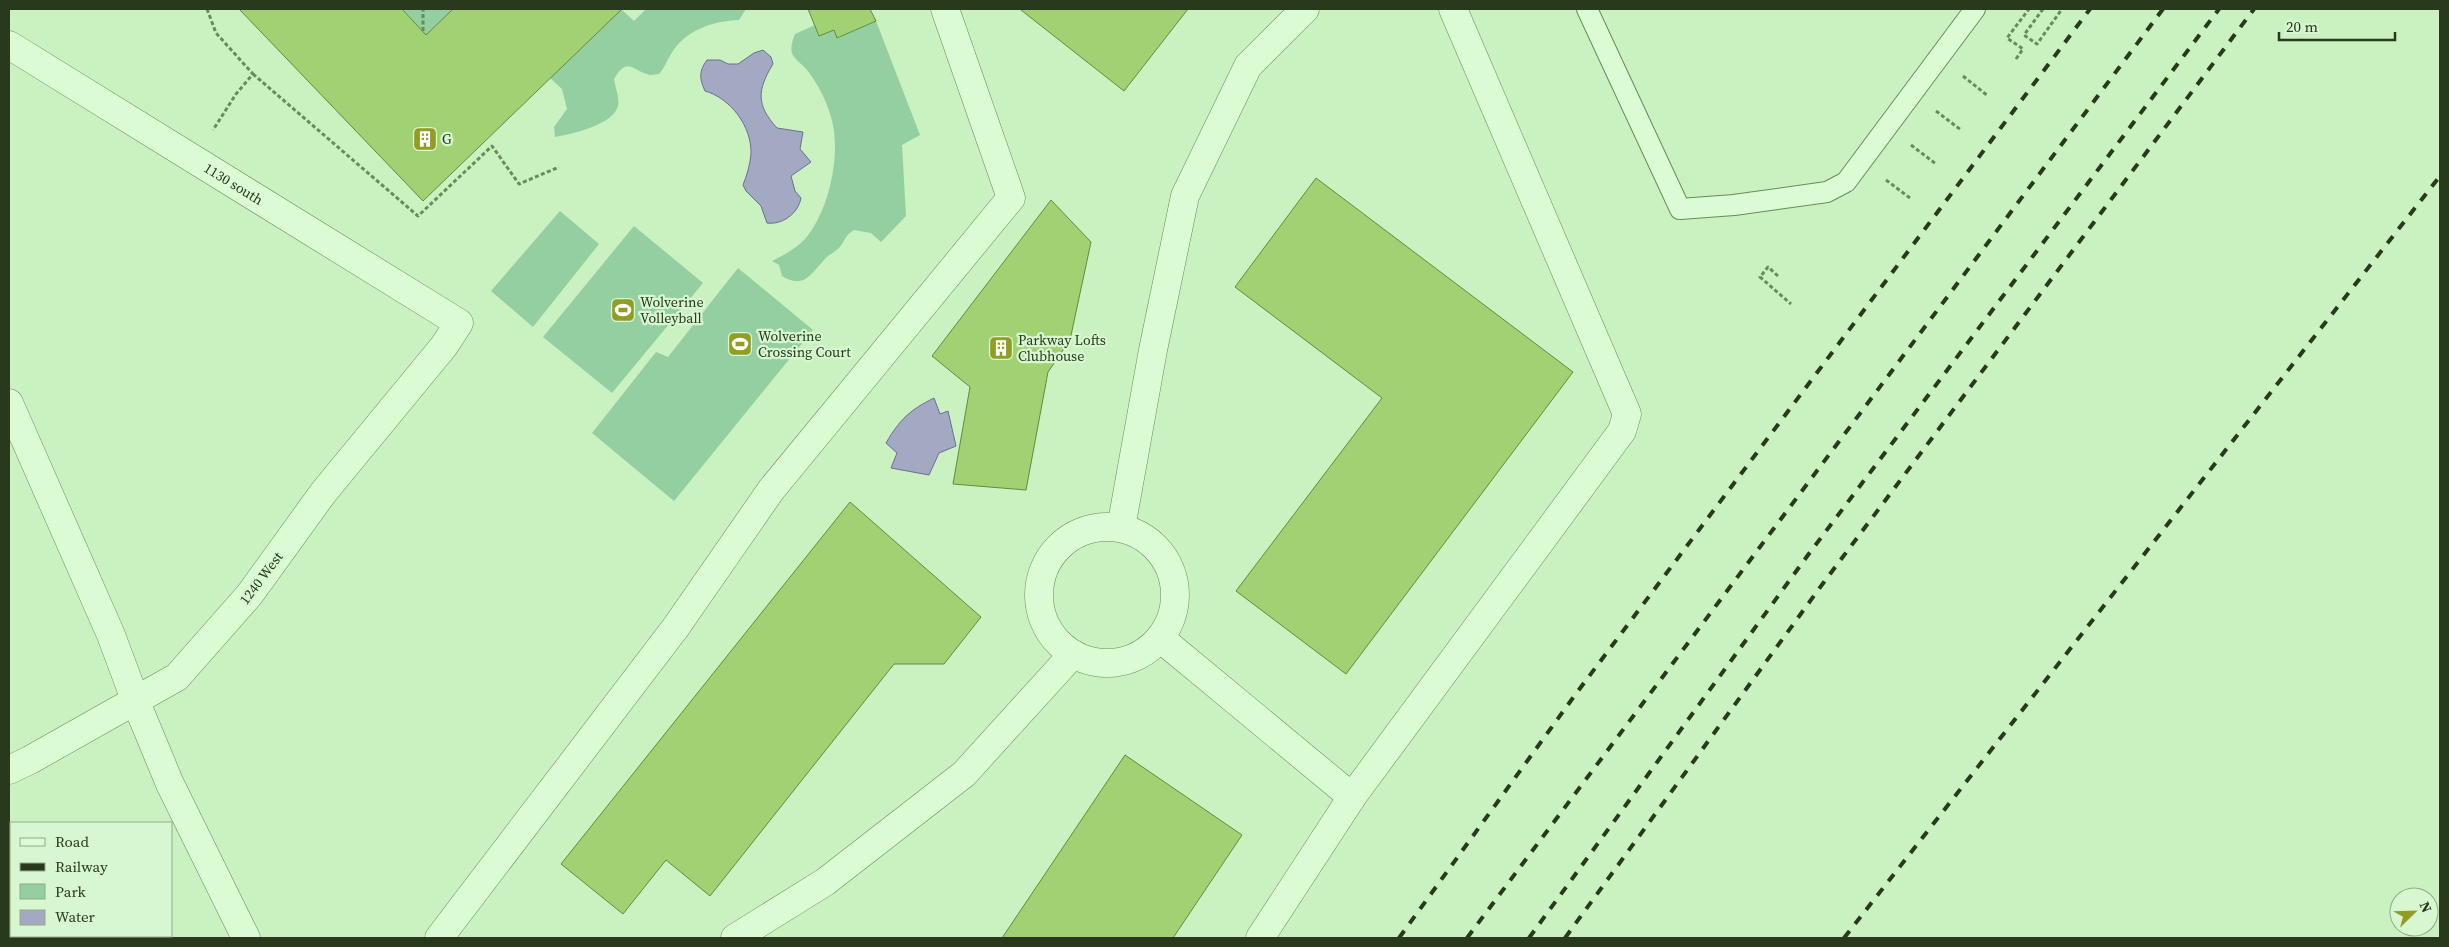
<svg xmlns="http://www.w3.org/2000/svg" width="2449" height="947" font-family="'Source Serif 4',serif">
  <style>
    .green { fill: #93cfa0 }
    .water { fill: #a3a9c2; stroke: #6a6f91 }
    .building { fill: #a1d173; stroke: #638b3b }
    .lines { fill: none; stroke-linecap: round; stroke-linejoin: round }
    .service-casing { stroke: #6a8b57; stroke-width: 22 }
    .minor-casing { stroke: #6a8b57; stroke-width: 29 }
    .path { stroke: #6a8b57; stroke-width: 3; stroke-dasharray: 4 2.5; stroke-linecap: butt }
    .service { stroke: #dbfbd4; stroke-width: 20 }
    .minor { stroke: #dbfbd4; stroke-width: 28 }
    .rail { stroke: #28391c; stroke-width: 4; stroke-dasharray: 9 9; stroke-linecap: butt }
    .labels { text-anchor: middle; stroke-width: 4.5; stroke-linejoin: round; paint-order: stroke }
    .poi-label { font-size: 14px; fill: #28391c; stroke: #d7f7d0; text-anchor: start }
    .street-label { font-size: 14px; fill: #28391c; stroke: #d7f7d0 }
  </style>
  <rect width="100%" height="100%" fill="#caf1c0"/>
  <path class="green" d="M402,9H453L426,35Z
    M621,9L634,21L646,9H746L739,20C713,21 685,30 671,54C666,62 665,67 659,74C655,74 650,76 647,74C631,69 627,57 614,79C615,87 620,98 618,106C613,125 572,134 555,137L554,127L567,109L562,89L550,78Z
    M876,21L920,135L902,145L906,216L881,242L871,233L854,230C844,236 846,240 839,248C835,252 828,255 824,260C809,276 804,289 782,276L779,265L772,261C784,255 794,250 804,240C829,213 842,153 831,117C826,100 818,84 807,70C803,65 794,59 792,53C790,47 793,39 795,34L815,25L819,36L834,30L838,38Z
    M560,211L599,244L533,327L491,291Z
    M634,226L703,283L612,393L543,337Z
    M738,268L813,330L674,501L592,433L656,352L668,357Z"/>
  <path class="water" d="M763,50L771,57L773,64C757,90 756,105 777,128L803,132L800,149L811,162L791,176L795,191L801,198C798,214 782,225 767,223L761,206L746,191L743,185C747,175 750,165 751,154C752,126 730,98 705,91C699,78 699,71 707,60H720L728,64H738L754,53Z
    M934,398L940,414L948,411L956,446L939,453L929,475L891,468L897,453L886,443C900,419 910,410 934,398Z"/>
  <path class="building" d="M239,9H402L426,35L453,9H622L423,201Z
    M808,9H870L876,21L837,38L834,30L819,36Z
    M1023,9H1188L1124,91L1021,10Z
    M1316,178L1573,372L1346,674L1236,591L1382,398L1235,287Z
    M1051,200L1091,242L1070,340L1048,372L1026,490L953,484L970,387L932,356Z
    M850,502L981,617L944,664H894L710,896L666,860L623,914L561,864Z
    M1125,755L1242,835L1173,938H1002Z"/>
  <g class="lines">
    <defs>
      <path id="service" d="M1587,9L1680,209L1734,205L1827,192L1846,182L1975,9"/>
      <g id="minor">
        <path id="s1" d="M9,45L459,323L444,346L323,493L250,594L177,677L30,760L9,770"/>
        <path d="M9,403L111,635L136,702L170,784L246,938"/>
        <circle cx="1107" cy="595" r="68"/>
        <path d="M1121,528L1153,350L1185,196L1248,66L1305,9"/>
        <path d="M1160,638L1352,797L1622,431L1627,414L1453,9"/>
        <path d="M439,938L676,627L771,490L1011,198L945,9"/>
        <path d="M735,938L825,882L964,774L1073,654"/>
        <path d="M1260,938L1352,797"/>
      </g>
    </defs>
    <use href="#service" class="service-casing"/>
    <use href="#minor" class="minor-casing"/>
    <path class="path" d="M207,9L216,33L253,74L236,94L213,130
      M2043,9L2024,35L2037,44L2062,9
      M423,31V9
      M2016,59L2023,49L2007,38L2029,9
      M253,74L418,216L492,146L519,184L559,167
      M1963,76L1988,96
      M1936,111L1961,130
      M1911,145L1936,164
      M1886,180L1910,198
      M1778,276L1768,267L1760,277L1791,304"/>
    <use href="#service" class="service"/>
    <use href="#minor" class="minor"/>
    <path class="rail" d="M1399,938L1575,695L2090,9
      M1467,938L2163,9
      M1529,938L1808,555L2219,9
      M1565,938L1824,582L2254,9
      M1844,938L2440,176"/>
  </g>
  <defs>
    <symbol id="building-square" viewBox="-11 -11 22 22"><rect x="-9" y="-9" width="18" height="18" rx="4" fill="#929d23" stroke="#d7f7d0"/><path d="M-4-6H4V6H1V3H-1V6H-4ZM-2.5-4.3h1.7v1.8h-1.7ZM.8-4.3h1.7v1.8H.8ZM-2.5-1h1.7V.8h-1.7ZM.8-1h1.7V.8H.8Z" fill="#fff"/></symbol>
    <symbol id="stadium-square" viewBox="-11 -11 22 22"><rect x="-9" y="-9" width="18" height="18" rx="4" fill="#929d23" stroke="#d7f7d0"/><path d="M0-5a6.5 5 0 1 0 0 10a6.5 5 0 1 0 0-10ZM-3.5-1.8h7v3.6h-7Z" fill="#fff"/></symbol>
  </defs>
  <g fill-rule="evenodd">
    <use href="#building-square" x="411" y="125" width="28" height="28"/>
    <use href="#stadium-square" x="609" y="296" width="28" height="28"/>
    <use href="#stadium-square" x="726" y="330" width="28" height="28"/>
    <use href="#building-square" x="987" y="334" width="28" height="28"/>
  </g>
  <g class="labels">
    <g class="poi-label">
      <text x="442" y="144">G</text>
      <text x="640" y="307">Wolverine<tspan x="640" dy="16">Volleyball</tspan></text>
      <text x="758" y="341">Wolverine<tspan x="758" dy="16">Crossing Court</tspan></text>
      <text x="1018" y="345">Parkway Lofts<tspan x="1018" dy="16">Clubhouse</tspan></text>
    </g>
    <g class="street-label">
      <text dy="5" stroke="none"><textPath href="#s1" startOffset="264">1130 south</textPath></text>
      <text transform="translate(261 578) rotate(-53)" y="5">1240 West</text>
    </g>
  </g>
  <rect width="2449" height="947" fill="none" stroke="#28391c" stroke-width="20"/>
  <rect x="10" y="822" width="162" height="115" fill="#d7f7d0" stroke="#91ab88"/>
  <rect x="20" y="838" width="25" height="8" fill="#dbfbd4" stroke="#91ab88"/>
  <text x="55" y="847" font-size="15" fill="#28391c">Road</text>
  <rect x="20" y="863" width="25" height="8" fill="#28391c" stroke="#91ab88"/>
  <text x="55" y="872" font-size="15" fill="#28391c">Railway</text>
  <rect x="20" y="884" width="25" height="15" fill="#93cfa0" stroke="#91ab88"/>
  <text x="55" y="897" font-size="15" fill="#28391c">Park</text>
  <rect x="20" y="910" width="25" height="15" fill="#a3a9c2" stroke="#91ab88"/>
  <text x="55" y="922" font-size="15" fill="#28391c">Water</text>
  <g transform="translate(2414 912) rotate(67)"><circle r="24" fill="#d7f7d0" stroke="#91ab88"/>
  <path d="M0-4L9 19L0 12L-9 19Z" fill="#929d23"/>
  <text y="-8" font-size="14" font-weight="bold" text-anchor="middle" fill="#28391c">N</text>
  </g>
  <path d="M2279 32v8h116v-8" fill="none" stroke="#28391c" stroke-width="2.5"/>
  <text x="2286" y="32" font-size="15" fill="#28391c" stroke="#d7f7d0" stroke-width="4" paint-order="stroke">20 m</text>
</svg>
